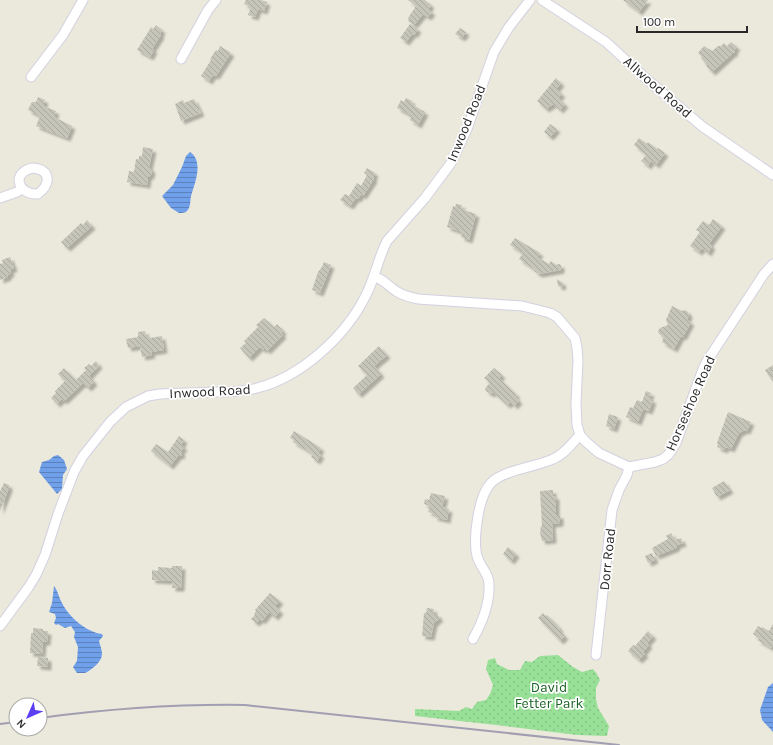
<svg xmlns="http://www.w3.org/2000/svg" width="773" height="745" font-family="Karla,sans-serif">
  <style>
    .green { fill: url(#green-dots) }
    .water { fill: url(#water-rules) }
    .building { fill: url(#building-back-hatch); filter: url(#shadow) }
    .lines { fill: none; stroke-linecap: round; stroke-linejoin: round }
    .minor-casing { stroke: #d3d0e1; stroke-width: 11 }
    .minor { stroke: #fff; stroke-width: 9 }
    .rail { stroke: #a29eb2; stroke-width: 2 }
    .labels { text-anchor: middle; stroke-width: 3.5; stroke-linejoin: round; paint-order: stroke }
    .street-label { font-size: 14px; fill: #292929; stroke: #fff }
    .park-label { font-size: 14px; fill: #1c6225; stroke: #fff }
  </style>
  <defs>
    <pattern id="green-dots" width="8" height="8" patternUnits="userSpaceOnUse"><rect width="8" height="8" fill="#98e098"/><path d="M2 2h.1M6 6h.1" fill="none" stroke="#83c083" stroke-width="1.8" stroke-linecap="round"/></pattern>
    <pattern id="water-rules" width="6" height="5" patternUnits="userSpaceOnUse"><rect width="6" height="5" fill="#70a0ea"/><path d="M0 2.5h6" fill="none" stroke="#5c82be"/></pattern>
    <pattern id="building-back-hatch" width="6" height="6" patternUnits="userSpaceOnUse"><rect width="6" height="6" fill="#c6c5ba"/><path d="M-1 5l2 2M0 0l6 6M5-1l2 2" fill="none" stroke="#aaa9a0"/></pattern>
    <filter id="shadow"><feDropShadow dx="3.5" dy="3.5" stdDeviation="1" flood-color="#0004"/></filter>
  </defs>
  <rect width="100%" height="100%" fill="#ebe9db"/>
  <path class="green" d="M558,655L573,667L582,672L593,669L597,674L600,680L596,688V699L598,708L609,726L607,736L577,735L505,726L415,716V709L459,711L466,707L472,709L477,702L486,700L490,694L493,685L486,669L488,660L495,658L497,664L509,670H520L525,661L532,662L540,656Z"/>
  <path class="water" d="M190,152C204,161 195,183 191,196C190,200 191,207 187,211C185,213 182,213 179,213L171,208L162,196L173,185L182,167L186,156Z
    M58,455L64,460L67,469L63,475L62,489L57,494L39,472L42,462L49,460L54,456Z
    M54,586C58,591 59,598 62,603C69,617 86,632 102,634L103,636L99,641C100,645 102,650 102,654C102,662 91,670 85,673H77L73,667L77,661L78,647L74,637L75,632L71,626L65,628L58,624L56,625L54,623L56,618L55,614L49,612L52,603Z
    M773,683V732L762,720L760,710L768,687Z"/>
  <path class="building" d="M246,0H261L267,2L264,11L258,9L255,17L248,15L251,7L244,4Z
    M408,0H425L431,5L428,9L432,12L428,17L423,14L414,25L408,21L409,19L408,18L416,6Z
    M623,0H648L639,12Z
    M410,24L418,29L414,35L413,33L406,42L400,38Z
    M156,25L162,30L160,34L161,35L152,49L154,50L150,57L137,50L150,29L151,27L153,29Z
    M460,28L466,32L462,38L455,34Z
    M731,42L737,47L734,50L735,53H733L712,72L706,66L707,65L701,58L702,57L698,53L704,46L712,51L718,46H721L724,43L727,46Z
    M220,46L231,53L216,76L213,75L209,81L201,76L211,60L210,59L216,50L218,51Z
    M556,78L561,83L556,89L562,94L558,98L565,104L560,110L553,104L546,109L537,101Z
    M38,97L45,100L43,106L56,111L54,117L72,126L67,138L36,126L40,116L28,110L32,102H36Z
    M406,98L412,101L411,104L425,112L418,125L410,120L411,117L408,116L409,114L397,108L401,100L404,102Z
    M194,99L201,113L181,121L175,104L183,100L184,103Z
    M550,124L557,129L550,137L544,132Z
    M639,138L647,144L648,142L657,149L658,148L665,153L656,165L651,161L648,166L641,161L646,155L634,145Z
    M143,147L153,149L149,167L152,170L151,175L148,177L147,185L127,182L129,171L134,172L136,159H139V156H142Z
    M367,168L375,173L373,178L374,179L363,196L361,194L358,199L356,198L350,206L340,200L345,194L349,196L357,183L361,186L367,175L364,173Z
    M456,204L462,205L461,209L476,214L469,240L461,237L462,232L447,227L453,206L455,207Z
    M713,219L722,226L709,244L712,246L708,253L702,248L699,252L690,246L700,232L696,230L703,221L709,225Z
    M87,220L92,226L67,248L61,242L81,223L83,225Z
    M515,238L540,253L537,257L549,264L551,261L556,265L559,264L561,265V270L539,274L534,271L535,270L519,259L523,253L510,245Z
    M10,257L14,268L10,270L11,273L8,275V277L0,280V264L3,263L2,260Z
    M324,262L331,265L320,293L312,290L318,272L322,267Z
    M557,279L563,283L562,287L558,286Z
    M672,306L682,311L685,310L688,312L689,315L687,320L691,322L683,337L681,336L674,349L662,342L664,337L659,334L658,331L660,328L668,325L666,320Z
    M264,318L274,327L277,324L283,331L281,333L283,335L267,351L265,348L263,350L260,347L249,358L240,348L246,343L244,341L258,327L256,325Z
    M145,331L146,336H149L150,338L162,336L164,350L151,352L152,355L142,357L140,346L128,348L126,339L138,337V332Z
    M379,346L387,355L374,366L381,374L359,394H358L353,388L367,375L358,366Z
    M96,361L99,365L89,376L94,382L88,388L83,383L64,401L62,399L57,404L51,398L56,393L55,391L65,381L58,374L64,368L76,380L86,370L84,368L89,364L91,366Z
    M773,365V382L765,370Z
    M494,368L502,375L499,378L517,395L515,396L519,401L514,406L511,402L507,405L493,392L491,394L486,391L485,388L490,383L484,378Z
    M646,391L651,393L649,399L653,400L649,411L643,409L638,422L626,417L630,407L633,408L637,400L642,402Z
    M728,412L751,422L747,431L745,430L739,433L731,449L726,447L724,450L717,447L718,444L717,443Z
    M609,414L618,417L614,429L606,426Z
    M294,431L321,448L318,453L321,455L317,461L311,457L313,454L295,443L293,442L294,440L290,438Z
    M179,436L184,440L181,445L184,447L181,451L182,455L178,456L170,466L151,451L156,444L168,452Z
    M724,481L730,490L717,497L712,488Z
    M4,483L9,485V488L0,511V491Z
    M553,490V496H556V515H560V523L552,524L553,540L542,541L540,533L541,526H542L540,491Z
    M431,493L445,496L442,507L449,509L447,520L434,517L435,514L428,512L430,506L424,504L425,499L429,500Z
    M671,533L675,540L681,538L683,543L677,545L676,548L656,556L652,548L668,539L666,536Z
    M508,547L516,554L511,561L503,554Z
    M652,553L655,560L648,563L645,556Z
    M172,566H182L181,588H172L173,581L152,580V570L158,571V567L172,568Z
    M270,593L280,601L275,606L280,611L275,617L269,612L262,621L260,619L256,623L251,619L255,615L254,614L256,611L255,610Z
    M427,608L434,609L433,614H438V616L440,618L434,623L431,637L422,636L424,613H426Z
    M543,613L546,616L547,615L557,625L560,629L559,630L565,636L560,641L538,618Z
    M773,624V645L771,648L757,640L760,639L753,634L758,626L761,628L762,627L769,631Z
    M33,628L43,629V631H48L47,642H43L42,654L30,653L31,633H33Z
    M648,631L653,636L647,643L649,645L643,652L645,654L639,660L628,651L633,645L635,646Z
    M38,657L48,658V667L37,666Z"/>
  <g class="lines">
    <defs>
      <path id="minor" d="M542,0L606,42L644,77L703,127L773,175
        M181,59L208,10L216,0
        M31,77L63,35L83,0
        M33,168C51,170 51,184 38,194C17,195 11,172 33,168Z
        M0,198L17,192L22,189
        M374,277C384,279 388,286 396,291C403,296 410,297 418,299L522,306L550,313L557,317L575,338L577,348L578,360L576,404L577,425L580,435L585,441L599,453L629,467L655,462L663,459L669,454L676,443L703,369L707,361L764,274L773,264
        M0,626L28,588L36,575L45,555L58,514L74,472L83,456L110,422L126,407L148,396L160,394C178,393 197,393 215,392C229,392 244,392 257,388C301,377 346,336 366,295C375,278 378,258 387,241L425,198L451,163L467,129L494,52L509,27L530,0
        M473,639C482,623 490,603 489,584C489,574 482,569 478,559C472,543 478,496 491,483C503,470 536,467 553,459C565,454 571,444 580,435
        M596,655L612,510L619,490L627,475L629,467"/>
    </defs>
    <use href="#minor" class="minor-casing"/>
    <use href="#minor" class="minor"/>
    <path class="rail" d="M40,718C108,709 177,704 245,705L619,745
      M0,724L16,722"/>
  </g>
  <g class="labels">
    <g class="street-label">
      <text transform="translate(658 87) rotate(41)" y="5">Allwood Road</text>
      <text transform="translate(466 123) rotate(-68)" y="5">Inwood Road</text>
      <text transform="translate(210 391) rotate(-3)" y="5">Inwood Road</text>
      <text transform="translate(690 403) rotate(-66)" y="5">Horseshoe Road</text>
      <text transform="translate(607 559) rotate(-84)" y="5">Dorr Road</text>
    </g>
    <g class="park-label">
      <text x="549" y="692">David<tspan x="549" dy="16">Fetter Park</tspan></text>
    </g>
  </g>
  <g transform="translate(28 717) rotate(225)"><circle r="19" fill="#ffffff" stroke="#a9a9a9"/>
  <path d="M0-3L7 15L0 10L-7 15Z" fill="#5b3ff3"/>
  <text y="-6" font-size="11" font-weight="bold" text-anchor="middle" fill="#292929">N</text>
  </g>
  <path d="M637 26v6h110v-6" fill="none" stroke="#292929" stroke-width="2"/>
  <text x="643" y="26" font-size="12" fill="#292929" stroke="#ffffff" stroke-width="3" paint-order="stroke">100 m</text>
</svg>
